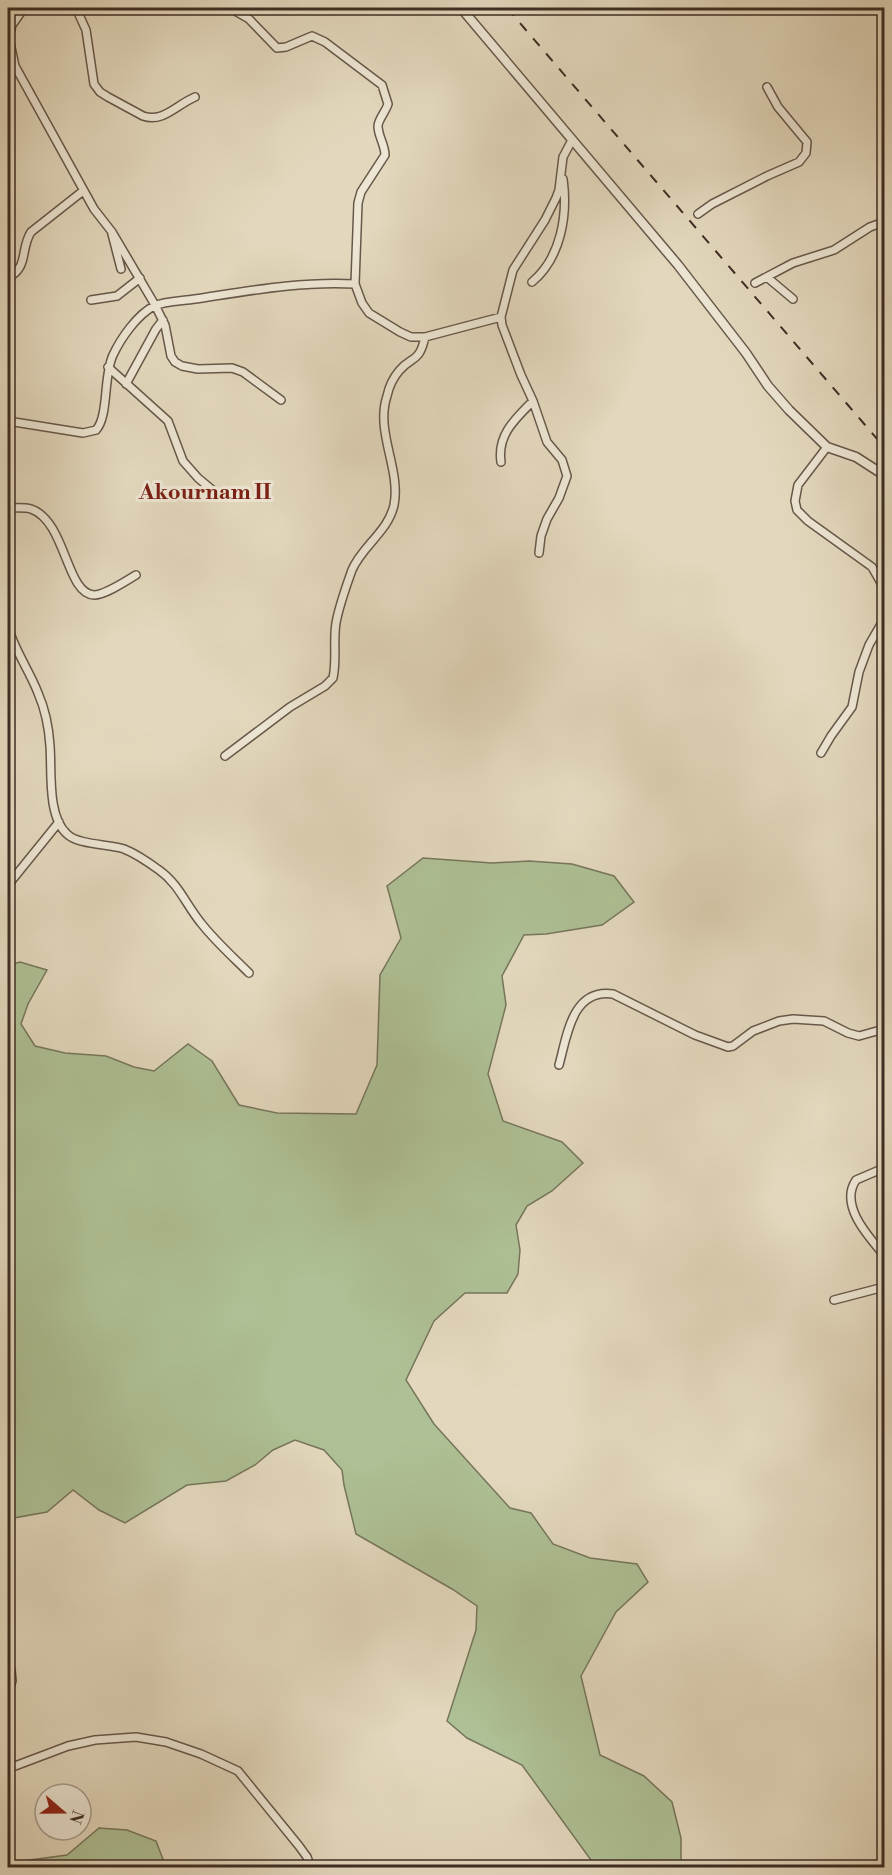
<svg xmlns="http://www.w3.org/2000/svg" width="892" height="1875" font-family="'Libre Bodoni',serif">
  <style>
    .green { fill: #aec095; stroke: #76765c; stroke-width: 1.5 }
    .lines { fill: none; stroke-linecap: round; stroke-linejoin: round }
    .minor-casing { stroke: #67584a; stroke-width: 10 }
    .tertiary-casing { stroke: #67584a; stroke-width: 11 }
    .minor { stroke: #ede6d4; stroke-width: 7 }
    .tertiary { stroke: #ede6d4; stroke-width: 8 }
    .rail { stroke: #3e2d24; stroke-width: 2; stroke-dasharray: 10 10; stroke-linecap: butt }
    .labels { text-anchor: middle; stroke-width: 6; stroke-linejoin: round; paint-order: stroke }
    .quarter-label { font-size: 22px; font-weight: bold; fill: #7a1f14; stroke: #ede6d4 }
  </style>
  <rect width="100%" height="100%" fill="#e3d8bd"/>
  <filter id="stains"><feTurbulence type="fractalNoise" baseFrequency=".00333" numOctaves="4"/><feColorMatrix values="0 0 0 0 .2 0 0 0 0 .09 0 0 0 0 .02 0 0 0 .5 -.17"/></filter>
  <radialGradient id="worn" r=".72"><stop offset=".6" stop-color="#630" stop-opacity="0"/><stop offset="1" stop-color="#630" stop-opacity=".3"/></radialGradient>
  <path class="green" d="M423,858L492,863L529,861L572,864L614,876L634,902L602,925L546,934L524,935L502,976L506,1005L488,1074L503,1121L562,1142L583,1163L552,1191L527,1206L516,1225L520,1250L518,1274L507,1293H465L434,1321L406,1380L434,1424L510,1508L531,1513L553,1544L590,1558L637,1564L648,1582L616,1612L581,1676L600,1755L644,1776L672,1802L681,1838V1867H596L522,1765L467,1738L447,1721L476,1630L477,1606L452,1589L356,1534L344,1485L342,1470L324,1450L295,1440L273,1450L255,1465L226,1481L187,1485L125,1523L99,1510L73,1490L47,1512L8,1519V965L20,962L47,970L28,1004L21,1024L35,1046L65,1053L106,1056L134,1067L154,1071L188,1044L212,1061L239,1105L277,1113L356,1114L377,1065L380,975L401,938L387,886Z
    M99,1828L127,1830L156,1841L166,1867H8V1863L67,1855Z"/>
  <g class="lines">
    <defs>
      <path id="minor" d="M24,8L12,25L9,38L15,66L94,209L112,232L155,305L165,325L171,356L175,362L182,366L198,369L232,368L243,372L281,400
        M76,8L86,30L94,84L100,92L108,97L143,116C163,123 176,105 195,97
        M698,214L712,204L767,176L799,162L806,153L807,142L778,107L767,87
        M112,234L121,269
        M8,278C29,267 20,249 31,232L83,191
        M768,278L793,299
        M532,282C561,258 568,215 563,179
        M755,283L793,263L834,250L870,227L884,222
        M355,284L362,303L369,313L400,332L411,337H425L501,317
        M91,300L117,296L140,278
        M108,367L168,421L183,461L198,478L216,493
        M126,384L156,329L163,320
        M8,421L83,433L96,430C109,416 103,376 113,355C121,338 137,315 154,306C165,301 183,301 195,299C248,291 301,281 355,284L358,203L361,192L385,155C385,145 378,136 378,126C378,120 386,111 388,104L382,85L325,42L312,36L286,47L277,48L249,19L230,8
        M827,447L798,485L795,501L797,510L808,521L872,567L884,588
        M501,462C497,435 515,419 533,401
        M8,508C14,508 24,507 31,509C66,521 66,594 94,595C105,595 126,581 136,575
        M539,553L541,536L547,519L559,498L567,476L562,460L547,442L533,401L521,375L502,325L501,317L513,270L545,220L556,198L559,190L563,157L572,140
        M8,627C15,651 29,670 38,693C45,709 49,730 50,746C52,771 47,816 67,834C78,845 109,844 124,849C137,854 148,862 159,870C179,884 186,905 201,923C215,941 233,957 249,973
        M821,753L831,736L852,707L859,672L869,645L884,619
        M225,756L290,707L325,686L333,678C337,660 333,641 336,623C339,606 346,587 352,570C362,546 388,532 394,505C401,469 375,432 387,396C389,387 393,378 399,371C412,355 419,364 425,337
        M8,885L59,822
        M559,1065C567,1036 572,988 613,994L695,1035L728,1047L733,1046L753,1031L779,1021L793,1019L824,1021L848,1033L859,1036L884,1029
        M884,1168L856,1180C839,1205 868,1236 884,1255
        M834,1300L884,1287
        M8,1668L11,1670L12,1681L8,1693
        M8,1759L12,1765L15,1766L68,1746L95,1740L136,1737L166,1742L201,1754L238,1771L299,1846L307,1857L311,1868"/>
      <path id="tertiary" d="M461,8L678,265L746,353L768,386L789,410L827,447L856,457L884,475"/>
    </defs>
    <use href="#minor" class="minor-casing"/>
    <use href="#tertiary" class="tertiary-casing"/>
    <use href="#minor" class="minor"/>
    <use href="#tertiary" class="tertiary"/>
    <path class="rail" d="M507,8L884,447"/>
  </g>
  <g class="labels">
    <g class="quarter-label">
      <text x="205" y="499">Akournam II</text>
    </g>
  </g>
  <rect width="892" height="1875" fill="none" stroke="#e3d8bd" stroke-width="30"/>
  <rect x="9" y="9" width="874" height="1857" fill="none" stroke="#3e2d24" stroke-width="3"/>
  <rect x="15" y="15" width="862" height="1845" fill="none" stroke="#3e2d24" stroke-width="1.5"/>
  <g transform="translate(63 1812) rotate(110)"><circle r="28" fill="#ede6d4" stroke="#a79c8e" stroke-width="1.5"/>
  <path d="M0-4.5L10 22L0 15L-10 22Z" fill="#8f2418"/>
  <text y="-9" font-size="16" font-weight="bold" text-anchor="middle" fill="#3e2d24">N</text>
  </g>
  <rect width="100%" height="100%" filter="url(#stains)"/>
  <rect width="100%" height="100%" fill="url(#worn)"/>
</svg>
